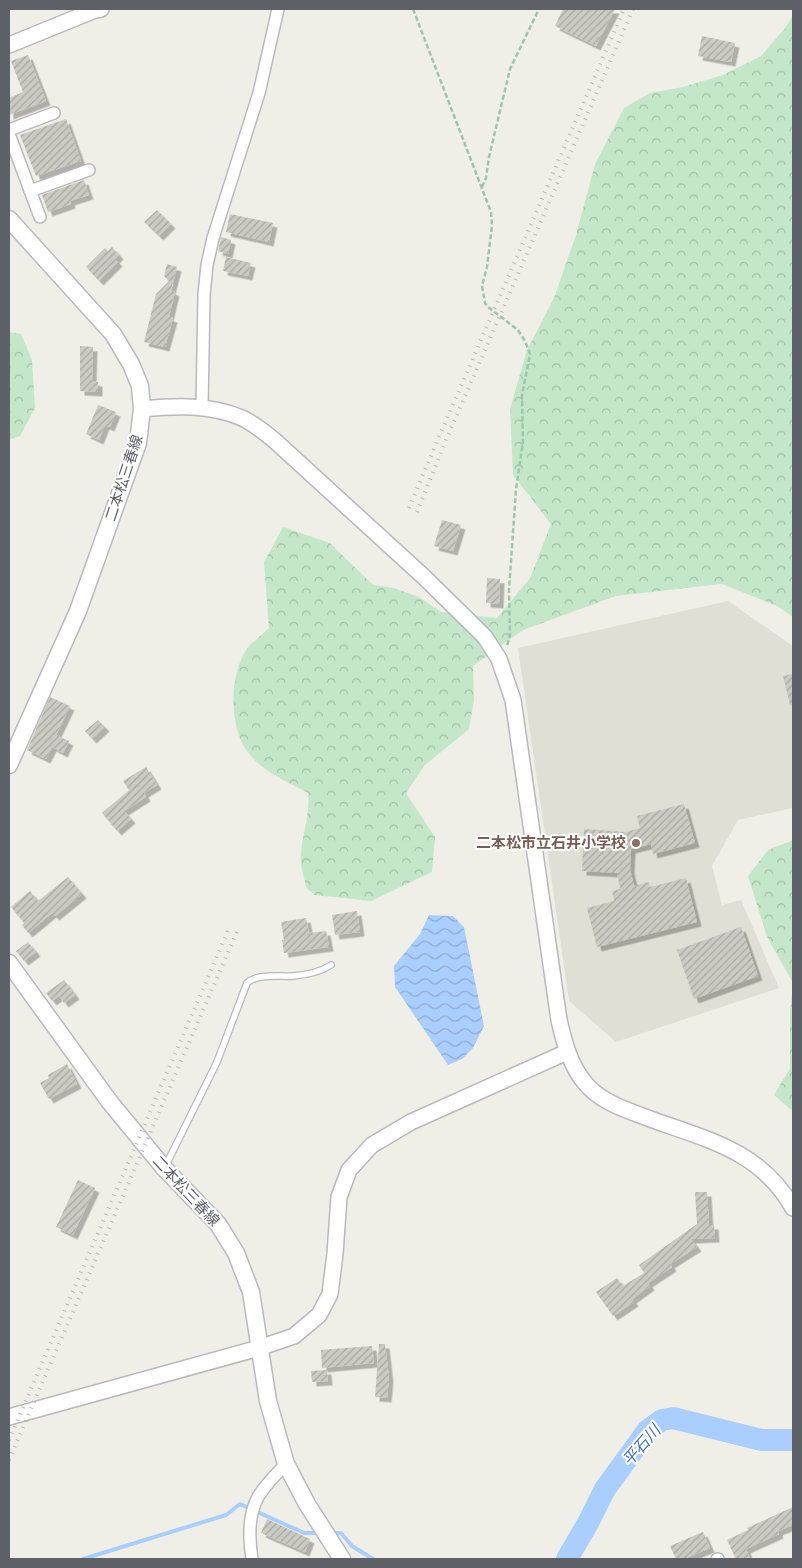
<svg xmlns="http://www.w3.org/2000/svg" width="802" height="1568" font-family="Montserrat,'Noto Sans JP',sans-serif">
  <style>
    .education { fill: #e0dfd5 }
    .forest { fill: url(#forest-crowns) }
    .water { fill: url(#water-waves) }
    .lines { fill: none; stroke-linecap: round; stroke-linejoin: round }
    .stream { stroke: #aacefe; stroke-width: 4 }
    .river { stroke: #aacefe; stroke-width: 22 }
    .building { fill: url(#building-hatch); filter: url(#shadow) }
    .service-casing { stroke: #b7b9bd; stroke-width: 8 }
    .minor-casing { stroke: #b7b9bd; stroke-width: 14 }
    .tertiary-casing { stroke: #b7b9bd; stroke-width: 18 }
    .secondary-casing { stroke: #b8bac0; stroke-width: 19 }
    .path { stroke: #9cc6ae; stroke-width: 2.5; stroke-dasharray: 5 2.5; stroke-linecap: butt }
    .service { stroke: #fff; stroke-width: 5.5 }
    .minor { stroke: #fff; stroke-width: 11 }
    .tertiary { stroke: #fff; stroke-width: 15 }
    .secondary { stroke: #fff; stroke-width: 16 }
    .rail { stroke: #b7b8b8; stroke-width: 4; stroke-dasharray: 1 6; stroke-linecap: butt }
    .education-dot { fill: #8d6e63; stroke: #fff; stroke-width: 2 }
    .labels { text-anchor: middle; stroke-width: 4; stroke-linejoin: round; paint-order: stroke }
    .street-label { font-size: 15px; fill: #5e6167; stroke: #fff }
    .education-label { font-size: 15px; font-weight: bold; fill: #785e54; stroke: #fff; text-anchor: end }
    .water-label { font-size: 16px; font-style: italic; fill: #4771ba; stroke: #fff }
  </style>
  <defs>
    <pattern id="forest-crowns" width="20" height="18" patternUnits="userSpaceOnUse" patternTransform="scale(1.25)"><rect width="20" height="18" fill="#c4e7c9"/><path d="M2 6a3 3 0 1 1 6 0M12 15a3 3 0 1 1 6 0" fill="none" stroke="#a2bfa7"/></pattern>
    <pattern id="water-waves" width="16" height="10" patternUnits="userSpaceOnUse" patternTransform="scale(1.25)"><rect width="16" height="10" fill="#aacefe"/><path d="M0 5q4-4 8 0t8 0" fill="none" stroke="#8eabd1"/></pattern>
    <pattern id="building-hatch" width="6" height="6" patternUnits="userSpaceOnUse" patternTransform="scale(1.25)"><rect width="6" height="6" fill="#cbcac3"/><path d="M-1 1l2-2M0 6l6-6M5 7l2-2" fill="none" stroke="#a8a7a2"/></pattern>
    <filter id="shadow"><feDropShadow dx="4.5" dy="4.5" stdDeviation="0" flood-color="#0004"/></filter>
  </defs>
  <rect width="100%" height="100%" fill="#f0efe7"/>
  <path class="education" d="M728,601L793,646V808L738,820L712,866L722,905L741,900L779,988L616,1042L569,1001L518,648Z"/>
  <path class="forest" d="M793,15V617L777,606L722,584L616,596L523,630L473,666L474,700L469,729L424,766L406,793L435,837L432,872L371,901L315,895L306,888C305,879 301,869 301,861C300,838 311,816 308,793C288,782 265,773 250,755C228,729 228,673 249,646C255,640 263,634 269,628L264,562L283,527L330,543L373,585L394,588L419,597L441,612L497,618L530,578L551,524L513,475L510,409L527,350L554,298L576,235L595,164L624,108L650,93L683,87L723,75L761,56L786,27Z
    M9,332L21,334L32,360L35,408L20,436L9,440Z
    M793,840V1110L790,1109L774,1095L790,1068V1013L793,983L767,937L748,876L768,850Z"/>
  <path class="water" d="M429,915L453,916L464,927L484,1026L473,1048L462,1059L448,1065L395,987L394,966L420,934Z"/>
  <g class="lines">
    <path class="stream" d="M330,1533H341L352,1546L373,1559
      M83,1559L226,1515L240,1504L304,1533H321"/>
    <path class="river" d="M567,1559L588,1523L605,1489L648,1430L662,1420L673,1418L762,1440H793"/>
  </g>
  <path class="building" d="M563,9H615L596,46L555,26Z
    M702,36L735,43L731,62L698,56Z
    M28,55L46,101L9,115V98L23,92L11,61Z
    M66,119L81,161L36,176L20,135Z
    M84,180L89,195L70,201L71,204L48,212L42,195Z
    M157,210L171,224L159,236L144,222Z
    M230,214L273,223L269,242L226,232Z
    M221,237L231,240L228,254L218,251Z
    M112,247L119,255L115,259L118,262L99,281L86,267L105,248L108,251Z
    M226,257L251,263L248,276L223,271Z
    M167,264L177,267L171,290L175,292L169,317L173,318L165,347L144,342L156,294L169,281L164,276Z
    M80,346L93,347L92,381L98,382V392L80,391Z
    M98,405L116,412L110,427L105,425L99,440L86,434Z
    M442,520L461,525L453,551L434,546Z
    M487,578L500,579L499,604L486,603Z
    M793,674V704L790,705L783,676Z
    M50,697L70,706L56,735L69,741L63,753L52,747L46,759L27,750Z
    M98,720L105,727L92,739L85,731Z
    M146,767L157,785L144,793L146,797L124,811L131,819L117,831L102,813L129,790L123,781Z
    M684,804L695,843L653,854L651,844L631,849L630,869L634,886L649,882L650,887L686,878L697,922L597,947L587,908L614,901L612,891L620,889L617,873L582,871L584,829L626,832L640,828L637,816Z
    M68,877L82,894L55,916L52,913L28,933L22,925L24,923L11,907L30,891L38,901Z
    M357,911L360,932L335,935L332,915Z
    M306,918L309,933L326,931L329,947L284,953L282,940H284L281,922Z
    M741,927L758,976L694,999L677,950Z
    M28,942L36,952L24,961L16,951Z
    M64,980L75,995L64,1003L59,996L52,1001L46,993Z
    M67,1064L77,1084L49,1099L40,1083L49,1078L48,1075Z
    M78,1180L95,1188L73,1235L56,1227Z
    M695,1192H707L709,1225H714L715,1238L691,1239L697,1247L670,1264L672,1267L648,1283L650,1286L632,1299L634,1302L613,1316L596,1292L617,1278L623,1286L644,1273L639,1265L697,1224Z
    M379,1344H385L389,1378L387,1398L375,1397Z
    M372,1346L374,1363L322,1368L321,1350Z
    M327,1370L328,1381L312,1382L311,1371Z
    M793,1507V1525L778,1531L779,1534L746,1549L750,1559H736L727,1540L748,1530L747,1528Z
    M267,1519L310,1539L305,1552L261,1533Z
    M703,1532L710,1548L684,1559H676L670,1546Z"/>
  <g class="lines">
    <defs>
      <path id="service" d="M165,1167L217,1062L247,983C258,973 279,977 293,976C307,975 320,972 331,965"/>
      <path id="minor" d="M9,130L54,113
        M9,134L40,217
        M30,191L89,170
        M202,407L204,295L207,265L213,238L259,93L278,9
        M252,1559C249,1540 248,1515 258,1497C265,1485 276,1474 286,1464
        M717,1559H718"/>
      <path id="tertiary" d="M9,45L95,10L101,9
        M142,409C175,406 210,404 242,418C253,423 264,432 274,440L424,577L485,637L499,659L513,700L559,1020C564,1042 570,1065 585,1083C598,1099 618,1107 637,1114C698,1138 758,1146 793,1208
        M9,1417L259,1348L294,1336L319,1315L330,1294L335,1254L339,1197L349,1170L372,1145L411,1122L567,1052"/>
      <path id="secondary" d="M9,219L113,334L131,364L140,386L142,409L138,443L78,611L9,765
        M9,963L109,1101L164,1168L218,1224L236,1253L251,1292L268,1401L286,1464L307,1504L342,1559"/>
    </defs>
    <use href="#service" class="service-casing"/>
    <use href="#minor" class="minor-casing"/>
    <use href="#tertiary" class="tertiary-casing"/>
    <use href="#secondary" class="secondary-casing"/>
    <path class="path" d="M413,9L491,212L492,225L487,267L482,286L485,303L488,307L518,330L525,341L530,354L522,395L523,442L516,489L509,590L510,635L507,646
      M482,187L486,178L489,157L510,69L539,9"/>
    <use href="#service" class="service"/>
    <use href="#minor" class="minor"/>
    <use href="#tertiary" class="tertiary"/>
    <use href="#secondary" class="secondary"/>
    <path class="rail" d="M409,508L439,437L624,9
      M417,512L446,440L633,9
      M9,1440L230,926
      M9,1460L238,929"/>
  </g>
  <circle class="education-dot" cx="636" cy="843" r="5"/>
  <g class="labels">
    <g class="street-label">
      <text transform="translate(124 478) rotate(-72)" y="5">二本松三春線</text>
      <text transform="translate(186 1191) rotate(47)" y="5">二本松三春線</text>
    </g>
    <g class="education-label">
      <text x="626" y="848">二本松市立石井小学校</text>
    </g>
    <g class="water-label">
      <text transform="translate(641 1445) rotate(-49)" y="6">平石川</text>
    </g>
  </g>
  <rect width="802" height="1568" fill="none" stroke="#5e6167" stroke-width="20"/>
</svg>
